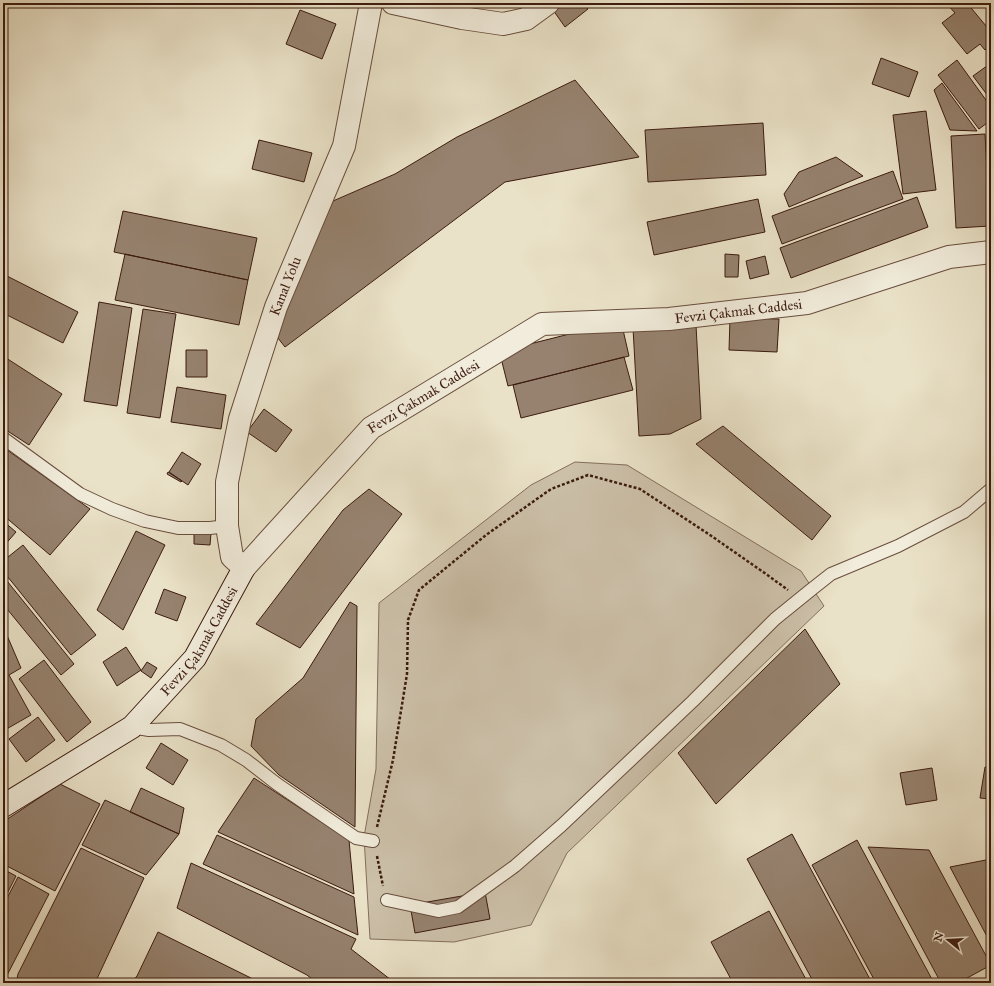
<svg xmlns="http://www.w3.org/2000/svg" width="994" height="986" font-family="'IM FELL Great Primer',serif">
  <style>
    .green { fill: #ccc0a9; stroke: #846e5c }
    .building { fill: #96826f; stroke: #3c1b0f }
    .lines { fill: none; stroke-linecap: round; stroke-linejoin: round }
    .lane-casing { stroke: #684d3d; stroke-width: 14 }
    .street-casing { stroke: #684d3d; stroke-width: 24 }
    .secondary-casing { stroke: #3c1b0f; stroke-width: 24 }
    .path { stroke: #3c1b0f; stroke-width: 2.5; stroke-dasharray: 3 2; stroke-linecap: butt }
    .lane { stroke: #f1ecdb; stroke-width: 12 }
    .street { stroke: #f1ecdb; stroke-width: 22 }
    .secondary { stroke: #f1ecdb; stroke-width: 22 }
    .labels { text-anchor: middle; stroke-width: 3; stroke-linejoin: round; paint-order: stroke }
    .street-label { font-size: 14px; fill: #3c1b0f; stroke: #f1ecdb }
  </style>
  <rect width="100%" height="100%" fill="#eae2c8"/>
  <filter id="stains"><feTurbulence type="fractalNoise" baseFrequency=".005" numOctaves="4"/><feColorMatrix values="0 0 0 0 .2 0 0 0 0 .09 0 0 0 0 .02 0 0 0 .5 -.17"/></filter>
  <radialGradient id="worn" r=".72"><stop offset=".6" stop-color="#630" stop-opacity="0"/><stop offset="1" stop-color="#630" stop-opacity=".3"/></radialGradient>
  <path class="green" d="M575,462L627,465L801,571L824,606L567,853L531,925L454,942L370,939L364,837L376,769L379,603L531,485Z"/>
  <path class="building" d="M562,3H583L588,9L565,27L553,10Z
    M951,3H967L991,32V44L985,50L980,44L967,54L942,23L955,13L948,5Z
    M300,10L336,24L322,59L286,44Z
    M881,58L918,72L909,97L872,84Z
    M957,60L991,107V120L979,129L938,75Z
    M991,63V100L973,76Z
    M575,80L639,157L505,182L285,347L274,333L333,201L395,174L457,137Z
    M942,83L977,131L950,130L934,90Z
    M926,111L936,190L903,194L893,115Z
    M763,123L766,175L648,182L645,130Z
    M985,134L990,226L956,228L951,136Z
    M259,140L312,153L304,182L252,169Z
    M836,157L863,176L789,207L784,194L799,172Z
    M893,171L903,199L782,244L772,216Z
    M917,197L928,227L791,278L780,248Z
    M758,199L765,232L654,255L647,222Z
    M123,211L257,238L248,280L114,252Z
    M125,254L248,280L239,325L115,300Z
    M725,254L739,255L738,277H725Z
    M765,256L769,274L750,279L746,261Z
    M3,274L78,312L63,343L3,313Z
    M99,302L132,308L117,406L84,401Z
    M143,309L176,314L160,418L127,413Z
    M730,318L779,319L777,352L729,350Z
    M621,321L629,356L508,386L501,358L510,349Z
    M696,325L701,419L670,434L639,436L633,328Z
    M186,350H207V377H186Z
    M3,356L62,394L29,445L3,428Z
    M624,357L633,390L521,418L513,385Z
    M177,387L226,395L221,429L171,422Z
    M264,409L292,430L276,452L247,432Z
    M723,426L831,516L812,540L696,444Z
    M3,447L90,509L50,555L3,515Z
    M182,452L201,464L188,485L169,472Z
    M168,472L182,481L181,482L167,474Z
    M369,489L402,514L300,648L256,624L343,510Z
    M3,521L16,532L3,547Z
    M136,531L165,545L123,630L97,610Z
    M194,532L211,533L210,545L194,544Z
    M23,545L96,635L71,655L3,571V561Z
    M3,576L74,664L61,675L3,604Z
    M164,589L186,597L177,621L155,613Z
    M350,602L357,606L355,827L279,775L251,746L256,719L303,678Z
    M3,626L21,668L9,675L31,715L3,731Z
    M805,629L840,684L716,804L678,753Z
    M126,647L141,670L117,686L103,662Z
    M44,660L91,722L67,742L19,679Z
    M147,662L157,668L151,678L141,671Z
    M38,717L55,740L26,762L9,739Z
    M161,743L188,760L173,785L146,768Z
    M985,767H991V799L980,798Z
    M932,768L937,800L906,805L900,773Z
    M254,778L349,840L354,894L218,832Z
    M60,784L100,804L55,891L3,864V822Z
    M141,788L184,808L179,834L130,812Z
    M105,800L179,834L146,875L82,845Z
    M792,834L872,983H814L747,859Z
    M217,835L354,897L358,935L203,864Z
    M857,840L934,983H876L812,865Z
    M868,847L929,850L991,965L958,983H941Z
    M81,848L144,878L95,983H16L18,974Z
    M991,859V944L950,867Z
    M191,863L356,939L351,949L395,983H317L307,975L177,908Z
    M3,869L16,876L3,902Z
    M18,877L49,894L3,983V906Z
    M485,892L490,919L415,933L410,905Z
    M769,911L808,983H733L711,942Z
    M158,932L261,983H131L137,976Z"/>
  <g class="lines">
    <defs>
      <path id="lane" d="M3,438L80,494L112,509L145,521L178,528H210L227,526
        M132,727L149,730L180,729L221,745L246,760L277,784L356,838L373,841
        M387,900L438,911L458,907L515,866L562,825L693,701L775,619L812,589L831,574L898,546L964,512L991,489"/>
      <g id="street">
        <path id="s1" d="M371,3L344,146L276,307L240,419L227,482V526L232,557L244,568L371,428L542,324L669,319L807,303L949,257L991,252"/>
        <path d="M393,3L462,18L503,24L526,19L548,3"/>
      </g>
      <g id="secondary">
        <path id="s2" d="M3,806L132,727L195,658L244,568"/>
      </g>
    </defs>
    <use href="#lane" class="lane-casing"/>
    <use href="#street" class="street-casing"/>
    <use href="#secondary" class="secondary-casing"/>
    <path class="path" d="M377,827L393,760L407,674L408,620L419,590L486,535L551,489L588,475L640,489L710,535L766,574L788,590
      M377,856L383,886"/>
    <use href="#lane" class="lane"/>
    <use href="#street" class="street"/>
    <use href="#secondary" class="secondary"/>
  </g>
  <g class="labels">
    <g class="street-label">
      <text transform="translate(285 286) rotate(-68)" y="5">Kanal Yolu</text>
      <text dy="5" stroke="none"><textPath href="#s1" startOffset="1180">Fevzi Çakmak Caddesi</textPath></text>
      <text dy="5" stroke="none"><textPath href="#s1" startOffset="844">Fevzi Çakmak Caddesi</textPath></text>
      <text dy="5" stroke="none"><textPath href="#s2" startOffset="261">Fevzi Çakmak Caddesi</textPath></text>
    </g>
  </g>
  <rect width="994" height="986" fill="none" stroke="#eae2c8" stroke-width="16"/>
  <rect x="4" y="4" width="986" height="978" fill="none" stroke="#3c1b0f" stroke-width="2"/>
  <rect x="8" y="8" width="978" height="970" fill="none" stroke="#3c1b0f"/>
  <g transform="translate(948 940) rotate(288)" stroke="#f1ecdb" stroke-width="3" paint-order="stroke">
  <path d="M0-3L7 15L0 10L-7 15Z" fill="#3c1b0f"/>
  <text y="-6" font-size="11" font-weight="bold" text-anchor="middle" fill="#3c1b0f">N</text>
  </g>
  <rect width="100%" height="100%" filter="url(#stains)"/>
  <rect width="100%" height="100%" fill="url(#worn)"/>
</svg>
